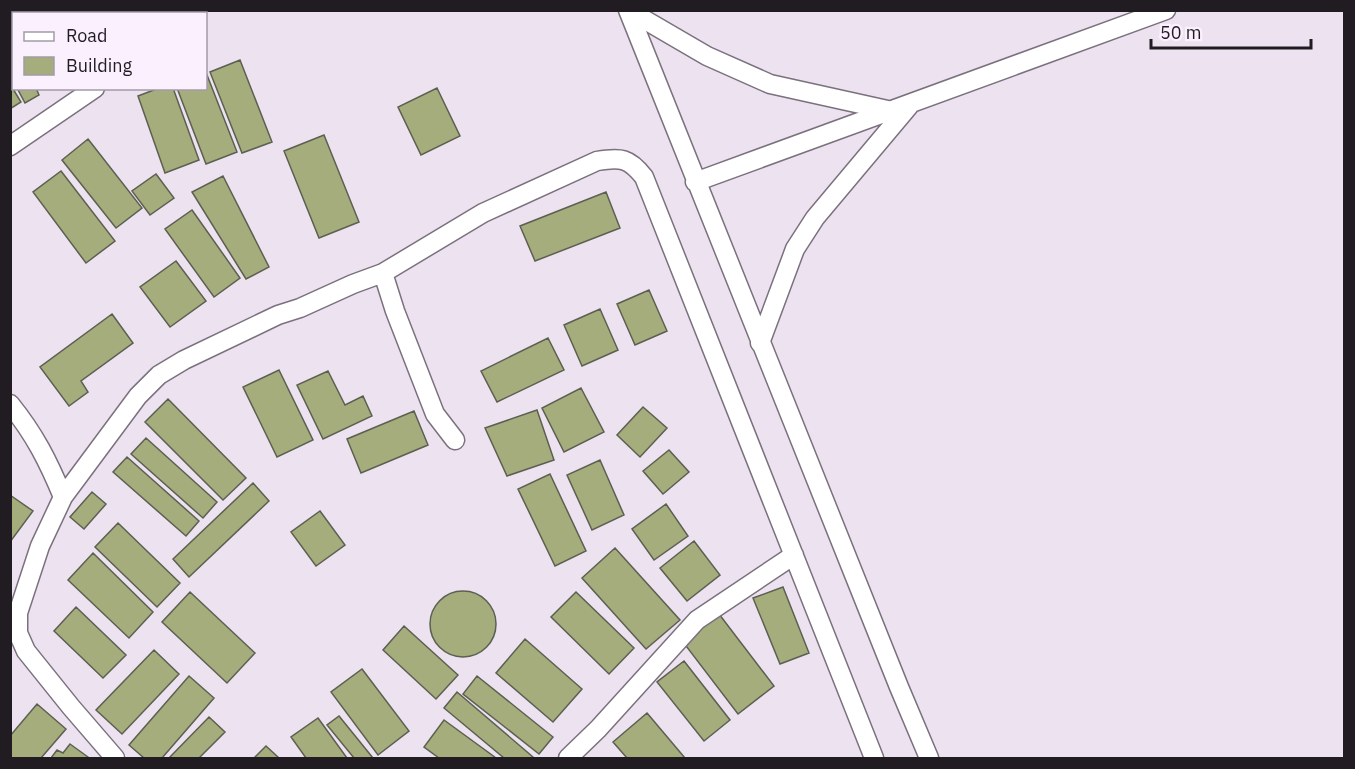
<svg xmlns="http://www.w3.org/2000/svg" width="1355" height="769" font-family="'IBM Plex Sans',sans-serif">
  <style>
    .building { fill: #a5ad7c; stroke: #5c5f51; stroke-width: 1.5 }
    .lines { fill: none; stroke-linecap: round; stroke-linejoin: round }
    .street-casing { stroke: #7b717e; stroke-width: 21 }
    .street { stroke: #fff; stroke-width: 18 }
  </style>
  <rect width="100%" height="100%" fill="#ede2f0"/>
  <path class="building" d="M18,10H56L57,14H20Z
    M89,10H126L129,14H91Z
    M14,12L15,14L14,46L10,41V14Z
    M10,45L14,50V82L10,77Z
    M240,60L272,142L242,153L210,72Z
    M206,75H207L237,152L206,164L177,88H206Z
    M10,84L21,102L10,109Z
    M17,88H36L39,95L25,103Z
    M159,88H173L199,160L165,173L138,96Z
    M437,88L460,136L421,155L398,107Z
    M324,135L359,222L319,238L284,151Z
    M88,139L142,208L116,228L62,160Z
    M61,171L115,241L86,263L33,192Z
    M156,174L174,198L150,215L132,191Z
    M223,176L269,267L246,279L192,192Z
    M606,192L620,228L535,261L520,226Z
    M192,210L240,278L214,297L165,229Z
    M176,261L206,301L170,327L140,287Z
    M649,290L667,331L635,345L617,304Z
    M600,309L618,350L582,366L564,325Z
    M112,314L133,343L81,381L88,392L69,406L40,367Z
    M548,338L564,370L497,402L481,371Z
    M279,370L313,440L277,457L243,387Z
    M328,371L345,405L363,396L372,416L323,439L297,385Z
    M581,388L604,432L564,452L542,408Z
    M168,399L246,478L223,500L145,422Z
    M643,407L667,428L640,457L617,435Z
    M537,410L554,460L507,476L485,428Z
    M414,411L428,445L361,473L347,439Z
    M146,438L217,502L203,518L131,454Z
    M669,450L689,472L663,494L643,471Z
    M127,457L199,521L186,536L113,472Z
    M600,460L624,515L592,530L567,475Z
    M550,474L586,551L555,566L518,489Z
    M253,483L269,501L189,577L173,559Z
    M92,492L106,504L84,529L70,517Z
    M10,495L33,511L10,542Z
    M666,504L688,536L654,560L632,529Z
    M320,511L345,545L316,566L291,532Z
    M118,523L180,583L157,607L95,547Z
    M694,541L720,575L687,601L660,568Z
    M615,548L680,620L646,649L582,578Z
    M93,553L153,612L129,638L68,580Z
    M783,587L809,653L780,664L753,598Z
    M430 624a33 33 0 1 1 66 0a33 33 0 1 1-66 0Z
    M190,592L255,653L227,683L162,622Z
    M576,592L634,648L609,674L551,617Z
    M76,607L126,655L103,678L54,631Z
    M719,614L774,686L738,714L683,642Z
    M404,626L458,675L436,699L383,650Z
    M525,639L582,689L553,722L496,673Z
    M154,650L179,674L122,734L96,710Z
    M684,661L730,720L704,741L657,682Z
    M362,669L409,731L378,755L331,692Z
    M189,676L214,698L162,758H144L129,745Z
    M477,676L553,737L539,754L463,694Z
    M457,692L533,757L532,758H504L444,708Z
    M37,704L66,729L41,758H10V736Z
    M647,713L685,758H627L613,742Z
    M339,716L373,758H354L327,725Z
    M209,717L225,732L199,758H169Z
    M318,718L347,758H306L291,737Z
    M444,720L496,758H439L424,747Z
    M70,744L88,757L87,758H51L57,750L63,753Z
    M266,746L279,758H254Z"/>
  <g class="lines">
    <defs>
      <path id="street" d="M150,10L151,14
        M628,10L899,687L929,758
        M628,10L707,56L770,84L892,111
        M10,146L95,88
        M695,182L1166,10
        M383,273L483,213L597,161C621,157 629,158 644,177L874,758
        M760,343L795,249L815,218L909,106
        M10,404C35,435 48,461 63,497
        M115,758L71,707L26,651L18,633V613L40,546L63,497L138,396L159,375L184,360L278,315L300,308L353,284L383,273L395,311L435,414L455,440
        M568,758L598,729L697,620L794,555"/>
    </defs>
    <use href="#street" class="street-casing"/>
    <use href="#street" class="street"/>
  </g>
  <rect width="1355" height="769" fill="none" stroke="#201c21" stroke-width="24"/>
  <rect x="12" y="12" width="195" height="78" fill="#faf0fe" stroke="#a39ba6" stroke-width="1.5"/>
  <rect x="24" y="32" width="30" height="9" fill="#ffffff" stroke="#a39ba6" stroke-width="1.5"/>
  <text x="66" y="42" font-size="18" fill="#201c21">Road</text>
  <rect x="24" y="57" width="30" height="18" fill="#a5ad7c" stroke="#a39ba6" stroke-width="1.5"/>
  <text x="66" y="72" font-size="18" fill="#201c21">Building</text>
  <path d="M1151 39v9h160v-9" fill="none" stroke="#201c21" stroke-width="3"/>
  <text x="1160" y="39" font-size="18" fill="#201c21" stroke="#faf0fe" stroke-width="4.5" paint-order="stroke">50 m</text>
</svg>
